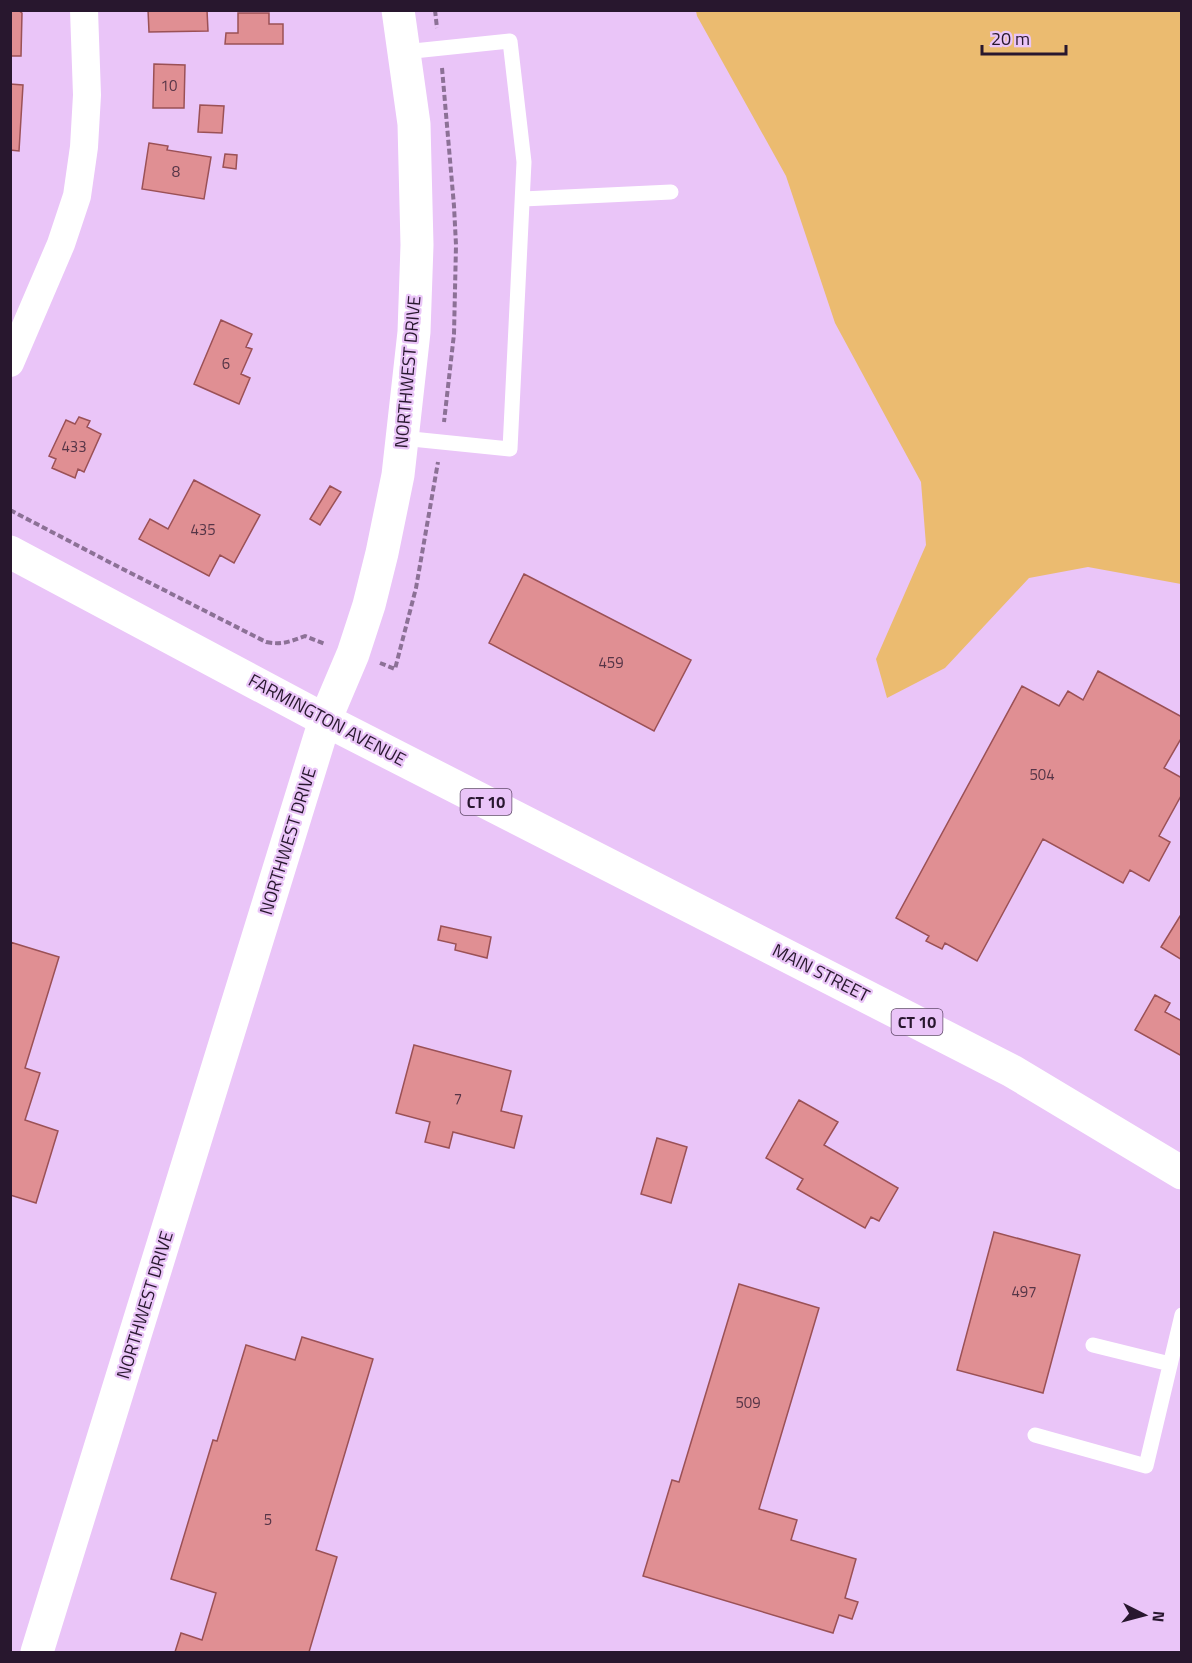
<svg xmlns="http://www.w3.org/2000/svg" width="1192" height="1663" font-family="'Titillium Web',sans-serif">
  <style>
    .green { fill: #ebbb70 }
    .building { fill: #e08f93; stroke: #9b5156; stroke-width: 1.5 }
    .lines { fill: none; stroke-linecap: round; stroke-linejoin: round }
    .path { stroke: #8c7196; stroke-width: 4; stroke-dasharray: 6 3; stroke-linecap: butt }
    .service { stroke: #fff; stroke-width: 15 }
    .minor { stroke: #fff; stroke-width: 28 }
    .secondary { stroke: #fff; stroke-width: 33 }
    .trunk { stroke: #fff; stroke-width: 33 }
    .labels { text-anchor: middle; stroke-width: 4.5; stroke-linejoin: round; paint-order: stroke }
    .number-label { font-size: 15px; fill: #563547 }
    .shield { fill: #eac5f8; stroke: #624b6b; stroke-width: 1.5 }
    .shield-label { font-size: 16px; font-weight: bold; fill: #28172e }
    .street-label { font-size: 18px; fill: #28172e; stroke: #eac5f8 }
  </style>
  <rect width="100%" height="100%" fill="#eac5f8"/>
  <path class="green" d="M696,11H1181V584L1088,567L1029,578L945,668L887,698L876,659L926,545L921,482L835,323L786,176L697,16Z"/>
  <path class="building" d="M10,10H18L22,13L21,56H10Z
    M148,10H207L208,31L149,32Z
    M238,13H269V24H283V44H225L226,33H238Z
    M154,64L185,65L184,108H153Z
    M10,84L23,85L19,151L10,150Z
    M200,105L224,106L222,133L198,132Z
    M149,143L168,146L167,150L211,157L204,199L142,189Z
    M225,154L237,155L236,169L223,167Z
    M221,320L252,334L246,347L252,349L241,374L250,378L239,404L194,384Z
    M79,417L90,421L87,427L101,434L84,472L78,469L75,478L52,468L56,459L49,456L66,420L75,424Z
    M194,480L260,515L234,563L220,555L209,576L139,539L150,519L168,529Z
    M330,486L341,492L320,525L310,519Z
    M524,574L691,660L654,731L489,643Z
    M1098,671L1182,717V737L1164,768L1182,778V794L1159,836L1170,842L1149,881L1130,870L1123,883L1043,839L977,961L945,943L942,949L926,941L929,936L896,918L1022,686L1059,706L1068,691L1083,700Z
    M1182,913V960L1161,947Z
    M441,926L491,937L487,958L455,950L456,944L438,940Z
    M10,942L59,957L25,1068L40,1073L25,1120L58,1131L36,1203L10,1195Z
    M1155,995L1170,1003L1165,1012L1182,1021V1052L1180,1055L1135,1030Z
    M414,1045L511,1071L501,1111L522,1116L514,1148L453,1132L449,1148L425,1142L430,1122L396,1113Z
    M799,1100L838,1122L824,1145L898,1188L879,1221L871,1217L865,1228L797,1189L803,1179L766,1158Z
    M657,1138L687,1147L671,1203L641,1194Z
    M994,1232L1080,1255L1043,1393L957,1370Z
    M739,1284L819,1308L759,1509L797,1520L791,1540L856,1559L845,1598L858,1602L852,1619L839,1615L833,1633L643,1576L672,1480L679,1482Z
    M302,1337L373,1359L316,1550L337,1557L309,1652H175L181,1633L202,1640L216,1593L171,1579L213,1440L217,1441L246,1345L295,1360Z"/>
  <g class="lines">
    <path class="path" d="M435,10L437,28
      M442,68L454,206L456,245L454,334L444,422
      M10,510L111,563L266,642C282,645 289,642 305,636L325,644
      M380,663L395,669L416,588L438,462"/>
    <path class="service" d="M523,199L671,192
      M402,438L510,449L524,162L510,41L404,52
      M1093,1345L1170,1364
      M1035,1435L1146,1466L1182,1315"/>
    <path class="minor" d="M10,363L61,244L77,196L84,147L87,95L84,10"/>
    <path class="secondary" d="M37,1652L325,720L353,654L369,605L382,553L398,475L414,332L417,245L414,124L398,10"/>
    <path class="trunk" d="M10,552L325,720L1012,1071L1182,1173"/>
  </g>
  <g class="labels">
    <g class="number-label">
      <text x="169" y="91">10</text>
      <text x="176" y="177">8</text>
      <text x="226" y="369">6</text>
      <text x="74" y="452">433</text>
      <text x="203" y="535">435</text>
      <text x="611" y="668">459</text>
      <text x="1042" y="780">504</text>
      <text x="458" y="1104">7</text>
      <text x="1024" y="1297">497</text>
      <text x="748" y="1408">509</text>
      <text x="268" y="1525">5</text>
    </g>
    <g class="shield">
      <rect x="460.5" y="789" width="51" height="26" rx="4.5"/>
      <rect x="891.5" y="1009" width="51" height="26" rx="4.5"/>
    </g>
    <g class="shield-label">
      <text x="486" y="808">CT 10</text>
      <text x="917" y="1028">CT 10</text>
    </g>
    <g class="street-label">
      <text transform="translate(408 372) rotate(-85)" y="6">NORTHWEST DRIVE</text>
      <text transform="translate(327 720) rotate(28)" y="6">FARMINGTON AVENUE</text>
      <text transform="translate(288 841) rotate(-73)" y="6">NORTHWEST DRIVE</text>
      <text transform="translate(821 973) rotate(27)" y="6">MAIN STREET</text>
      <text transform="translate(145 1305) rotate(-73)" y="6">NORTHWEST DRIVE</text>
    </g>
  </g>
  <rect width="1192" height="1663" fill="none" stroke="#28172e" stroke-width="24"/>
  <g transform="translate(1144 1615) rotate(96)" stroke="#eac5f8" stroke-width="4.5" paint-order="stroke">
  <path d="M0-4.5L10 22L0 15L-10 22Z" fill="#28172e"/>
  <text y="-9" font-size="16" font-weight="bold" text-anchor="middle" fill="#28172e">N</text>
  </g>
  <path d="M982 45v9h84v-9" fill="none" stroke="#28172e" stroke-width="3"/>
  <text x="991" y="45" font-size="18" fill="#28172e" stroke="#eac5f8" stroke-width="4.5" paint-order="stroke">20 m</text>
</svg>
